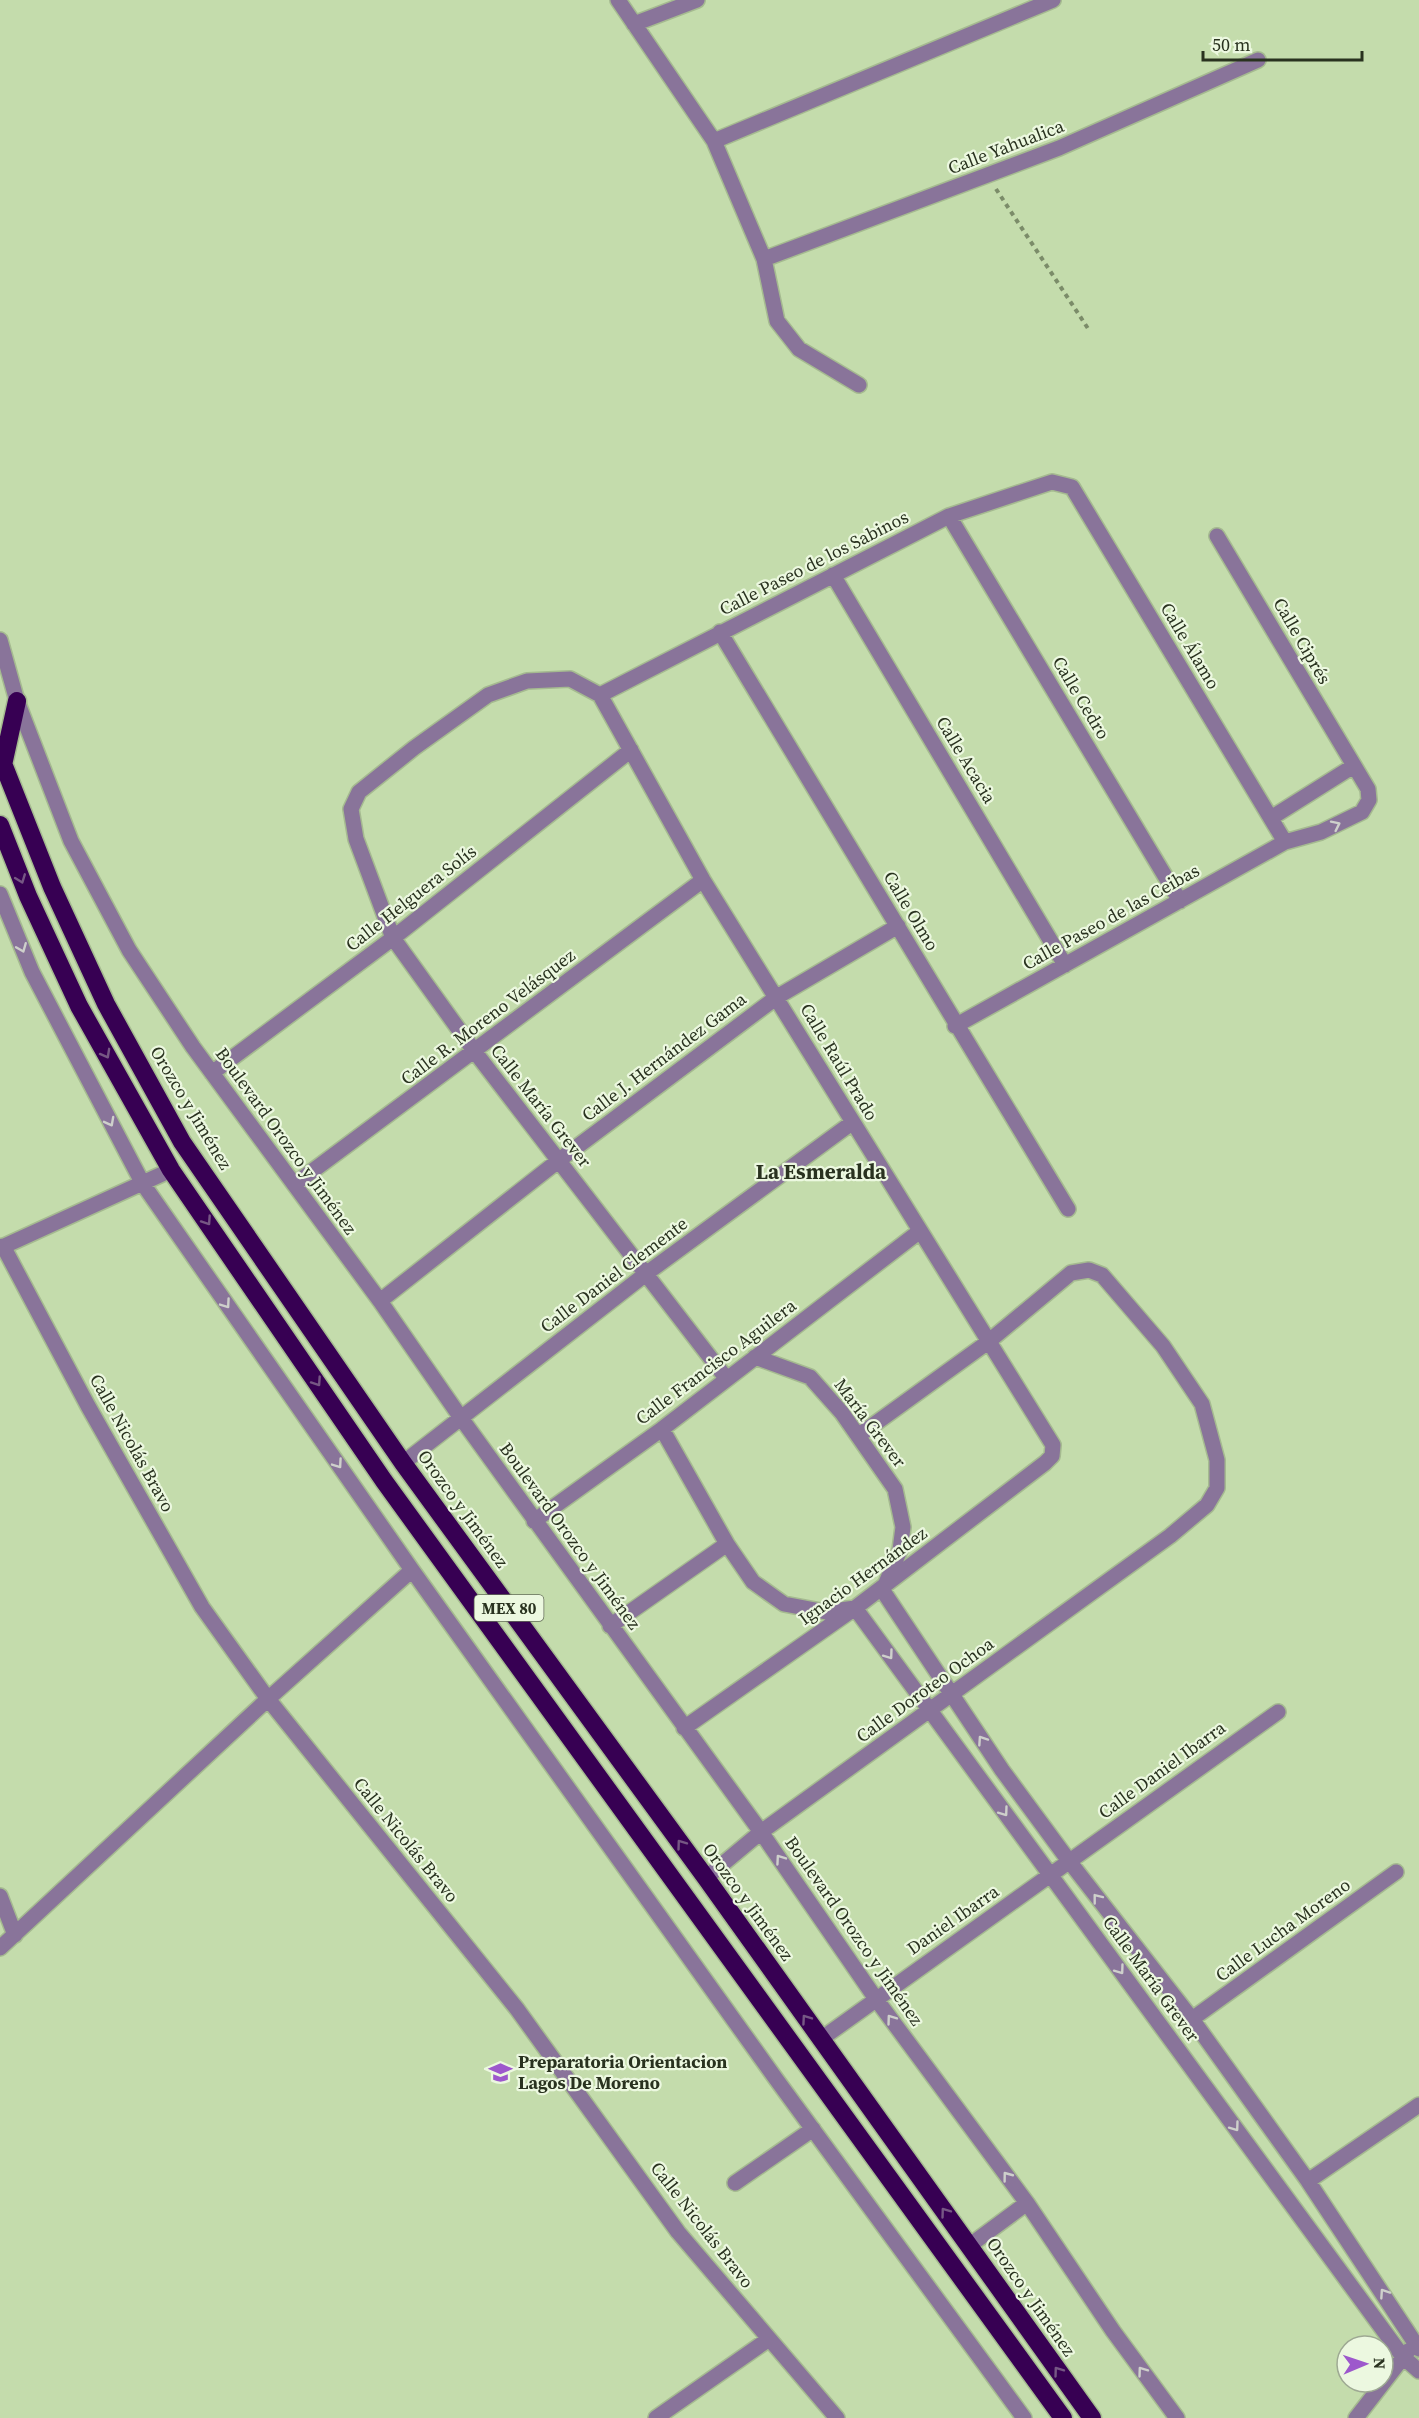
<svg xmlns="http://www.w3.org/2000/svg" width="1419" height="2418" font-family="'Source Serif 4',serif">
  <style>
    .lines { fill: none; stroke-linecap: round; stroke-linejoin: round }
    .minor-casing { stroke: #a5ba90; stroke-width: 18 }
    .highway-casing { stroke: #a5ba90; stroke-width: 21 }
    .path { stroke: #7b8c69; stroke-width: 4; stroke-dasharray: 4.5 4.5; stroke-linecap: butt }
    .minor { stroke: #89749a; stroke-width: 15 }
    .highway { stroke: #370053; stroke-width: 18 }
    .oneway { stroke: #ced0cb }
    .oneway2 { stroke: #765784 }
    .labels { text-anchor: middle; stroke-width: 4.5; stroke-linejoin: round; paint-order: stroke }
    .shield { fill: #ecf8e0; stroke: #646d59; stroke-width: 1.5 }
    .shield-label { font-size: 16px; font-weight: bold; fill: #29321f }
    .street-label { font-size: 18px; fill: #29321f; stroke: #ecf8e0 }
    .poi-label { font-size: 18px; font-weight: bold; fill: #29321f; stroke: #ecf8e0; text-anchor: start }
    .quarter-label { font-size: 21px; font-weight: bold; fill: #29321f; stroke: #ecf8e0 }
  </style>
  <rect width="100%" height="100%" fill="#c4dcac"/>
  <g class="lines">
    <defs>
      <path id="minor" d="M618,0L714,141L764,259L777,321L799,349L859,385
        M634,24L697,0
        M714,141L1053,0
        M764,259L1059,148L1258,60
        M949,516L1180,901
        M833,575L1065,965
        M720,632L1068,1209
        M0,640L17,701L71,841L129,950L193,1047L380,1301L461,1418L761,1832L876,1999L1027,2203L1113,2331L1177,2418
        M600,695L703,880L1053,1445L1052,1456L1045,1463L855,1608L684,1728
        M600,695L570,679L527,681L488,695L414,748L359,792L351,809L356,839L393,938L475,1052L726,1378
        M600,695L949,516L1052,482L1072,487L1285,842
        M1271,818L1352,767
        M0,894L32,972L143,1184L412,1570L776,2079L1024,2418
        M955,1026L1285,842L1321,832L1362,812L1369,800L1368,789L1217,536
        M212,1073L393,938L631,750
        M295,1184L703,880
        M3,1246L88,1406L202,1607L268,1699L517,2009L678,2232L837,2418
        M0,1248L171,1170
        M380,1301L558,1161L777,997L898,926
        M755,1357L810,1377L842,1413L895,1489L903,1527L900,1550L886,1583
        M662,1429L727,1544L753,1582L784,1604L826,1612L855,1608L1403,2357L1419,2371
        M403,1463L647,1273L853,1122
        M534,1521L662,1429L920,1231
        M881,1588L1002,1770L1069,1861L1192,2019L1308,2181L1419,2349
        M610,1626L727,1544
        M706,1878L761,1832L1170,1536L1207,1505L1217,1488V1460L1202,1404L1163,1346L1102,1275L1089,1270L1071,1273L988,1342L858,1436
        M0,1896L15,1935
        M0,1948L268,1699L412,1570
        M1192,2019L1396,1872
        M821,2039L1278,1712
        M1308,2181L1419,2105
        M735,2183L813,2129
        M969,2246L1027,2203
        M656,2418L769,2339
        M1356,2418L1408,2351"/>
      <path id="highway" d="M0,756L52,887L106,1004L182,1142L403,1463L706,1878L1092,2418
        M3,765L17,701
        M0,825L28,896L79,1006L171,1170L384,1481L1063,2418"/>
    </defs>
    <use href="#minor" class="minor-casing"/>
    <use href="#highway" class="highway-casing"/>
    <path class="path" d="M996,189L1089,330"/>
    <use href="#minor" class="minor"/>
    <use href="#highway" class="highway"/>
  </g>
  <defs><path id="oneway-chevron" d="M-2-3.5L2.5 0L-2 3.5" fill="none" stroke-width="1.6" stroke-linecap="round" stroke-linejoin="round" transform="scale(1.5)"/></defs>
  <g class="oneway">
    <use href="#oneway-chevron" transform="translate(1336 825) rotate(-26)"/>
    <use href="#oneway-chevron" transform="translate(22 948) rotate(68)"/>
    <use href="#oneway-chevron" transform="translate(110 1122) rotate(62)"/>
    <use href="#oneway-chevron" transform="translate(226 1304) rotate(55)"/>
    <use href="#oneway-chevron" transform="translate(338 1464) rotate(55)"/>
    <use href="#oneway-chevron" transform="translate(889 1655) rotate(54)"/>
    <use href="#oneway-chevron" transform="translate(982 1740) rotate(-124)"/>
    <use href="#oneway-chevron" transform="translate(1004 1812) rotate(54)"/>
    <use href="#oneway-chevron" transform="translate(780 1859) rotate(-125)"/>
    <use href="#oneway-chevron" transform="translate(1097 1898) rotate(-128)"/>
    <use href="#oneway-chevron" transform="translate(1120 1970) rotate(54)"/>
    <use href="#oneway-chevron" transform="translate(891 2019) rotate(-126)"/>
    <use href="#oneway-chevron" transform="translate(1235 2127) rotate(54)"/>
    <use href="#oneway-chevron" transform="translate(1007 2176) rotate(-127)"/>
    <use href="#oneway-chevron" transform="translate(1384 2293) rotate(-124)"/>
    <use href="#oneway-chevron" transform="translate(1142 2371) rotate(-126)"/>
  </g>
  <g class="oneway2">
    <use href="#oneway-chevron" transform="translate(21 879) rotate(69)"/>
    <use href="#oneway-chevron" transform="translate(106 1054) rotate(61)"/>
    <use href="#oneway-chevron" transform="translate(207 1221) rotate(56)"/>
    <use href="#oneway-chevron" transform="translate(317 1382) rotate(56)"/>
    <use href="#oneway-chevron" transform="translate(681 1844) rotate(-126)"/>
    <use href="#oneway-chevron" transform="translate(806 2019) rotate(-125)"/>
    <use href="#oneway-chevron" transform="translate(945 2212) rotate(-126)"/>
    <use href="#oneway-chevron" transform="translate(1058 2371) rotate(-126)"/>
  </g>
  <defs>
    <symbol id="university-bare" viewBox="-9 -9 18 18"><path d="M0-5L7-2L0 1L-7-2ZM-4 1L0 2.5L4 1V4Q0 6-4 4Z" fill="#9d58cc" stroke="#ecf8e0" stroke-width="2.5" paint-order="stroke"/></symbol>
  </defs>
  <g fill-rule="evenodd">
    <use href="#university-bare" x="484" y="2056" width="33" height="33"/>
  </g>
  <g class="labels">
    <rect class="shield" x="474.5" y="1595" width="69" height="26" rx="4.5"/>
    <g class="shield-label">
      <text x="509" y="1614">MEX 80</text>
    </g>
    <g class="street-label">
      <text transform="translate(1006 147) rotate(-21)" y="6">Calle Yahualica</text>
      <text transform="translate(814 563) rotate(-27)" y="6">Calle Paseo de los Sabinos</text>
      <text transform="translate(1302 641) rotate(60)" y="6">Calle Ciprés</text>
      <text transform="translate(1190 646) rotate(59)" y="6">Calle Álamo</text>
      <text transform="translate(1081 698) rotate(59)" y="6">Calle Cedro</text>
      <text transform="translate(966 760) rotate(59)" y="6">Calle Acacia</text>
      <text transform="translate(411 898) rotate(-38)" y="6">Calle Helguera Solís</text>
      <text transform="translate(911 911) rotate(59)" y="6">Calle Olmo</text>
      <text transform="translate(1111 917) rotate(-29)" y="6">Calle Paseo de las Ceibas</text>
      <text transform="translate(488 1017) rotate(-37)" y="6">Calle R. Moreno Velásquez</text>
      <text transform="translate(664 1057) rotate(-37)" y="6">Calle J. Hernández Gama</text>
      <text transform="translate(839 1062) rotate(59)" y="6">Calle Raúl Prado</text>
      <text transform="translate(541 1106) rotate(52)" y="6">Calle María Grever</text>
      <text transform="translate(191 1108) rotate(59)" y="6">Orozco y Jiménez</text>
      <text transform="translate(286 1141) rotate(54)" y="6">Boulevard Orozco y Jiménez</text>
      <text transform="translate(614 1275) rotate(-37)" y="6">Calle Daniel Clemente</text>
      <text transform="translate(716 1362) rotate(-37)" y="6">Calle Francisco Aguilera</text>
      <text transform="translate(870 1423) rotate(53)" y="6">María Grever</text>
      <text transform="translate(132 1443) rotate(61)" y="6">Calle Nicolás Bravo</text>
      <text transform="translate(463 1509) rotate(54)" y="6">Orozco y Jiménez</text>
      <text transform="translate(570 1536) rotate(54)" y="6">Boulevard Orozco y Jiménez</text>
      <text transform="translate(863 1576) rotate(-36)" y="6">Ignacio Hernández</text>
      <text transform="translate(925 1690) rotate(-36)" y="6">Calle Doroteo Ochoa</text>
      <text transform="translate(1162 1770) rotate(-36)" y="6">Calle Daniel Ibarra</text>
      <text transform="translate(406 1840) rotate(51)" y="6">Calle Nicolás Bravo</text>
      <text transform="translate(748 1902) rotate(54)" y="6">Orozco y Jiménez</text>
      <text transform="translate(953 1920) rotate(-35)" y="6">Daniel Ibarra</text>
      <text transform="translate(1283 1930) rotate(-36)" y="6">Calle Lucha Moreno</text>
      <text transform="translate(854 1931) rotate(55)" y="6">Boulevard Orozco y Jiménez</text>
      <text transform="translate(1151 1979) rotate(54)" y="6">Calle María Grever</text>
      <text transform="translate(702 2225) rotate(52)" y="6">Calle Nicolás Bravo</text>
      <text transform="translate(1031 2297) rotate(55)" y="6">Orozco y Jiménez</text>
    </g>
    <g class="poi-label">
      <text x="518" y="2068">Preparatoria Orientacion<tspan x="518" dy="21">Lagos De Moreno</tspan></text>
    </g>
    <g class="quarter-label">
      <text x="821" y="1179">La Esmeralda</text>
    </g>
  </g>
  <g transform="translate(1365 2364) rotate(88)"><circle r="28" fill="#ecf8e0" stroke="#9ea993" stroke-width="1.5"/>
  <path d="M0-4.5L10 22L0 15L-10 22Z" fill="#9d58cc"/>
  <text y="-9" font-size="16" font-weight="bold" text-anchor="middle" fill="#29321f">N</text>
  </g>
  <path d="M1203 51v9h159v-9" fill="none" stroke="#29321f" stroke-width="3"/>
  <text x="1212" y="51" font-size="18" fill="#29321f" stroke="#ecf8e0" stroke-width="4.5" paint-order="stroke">50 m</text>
</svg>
